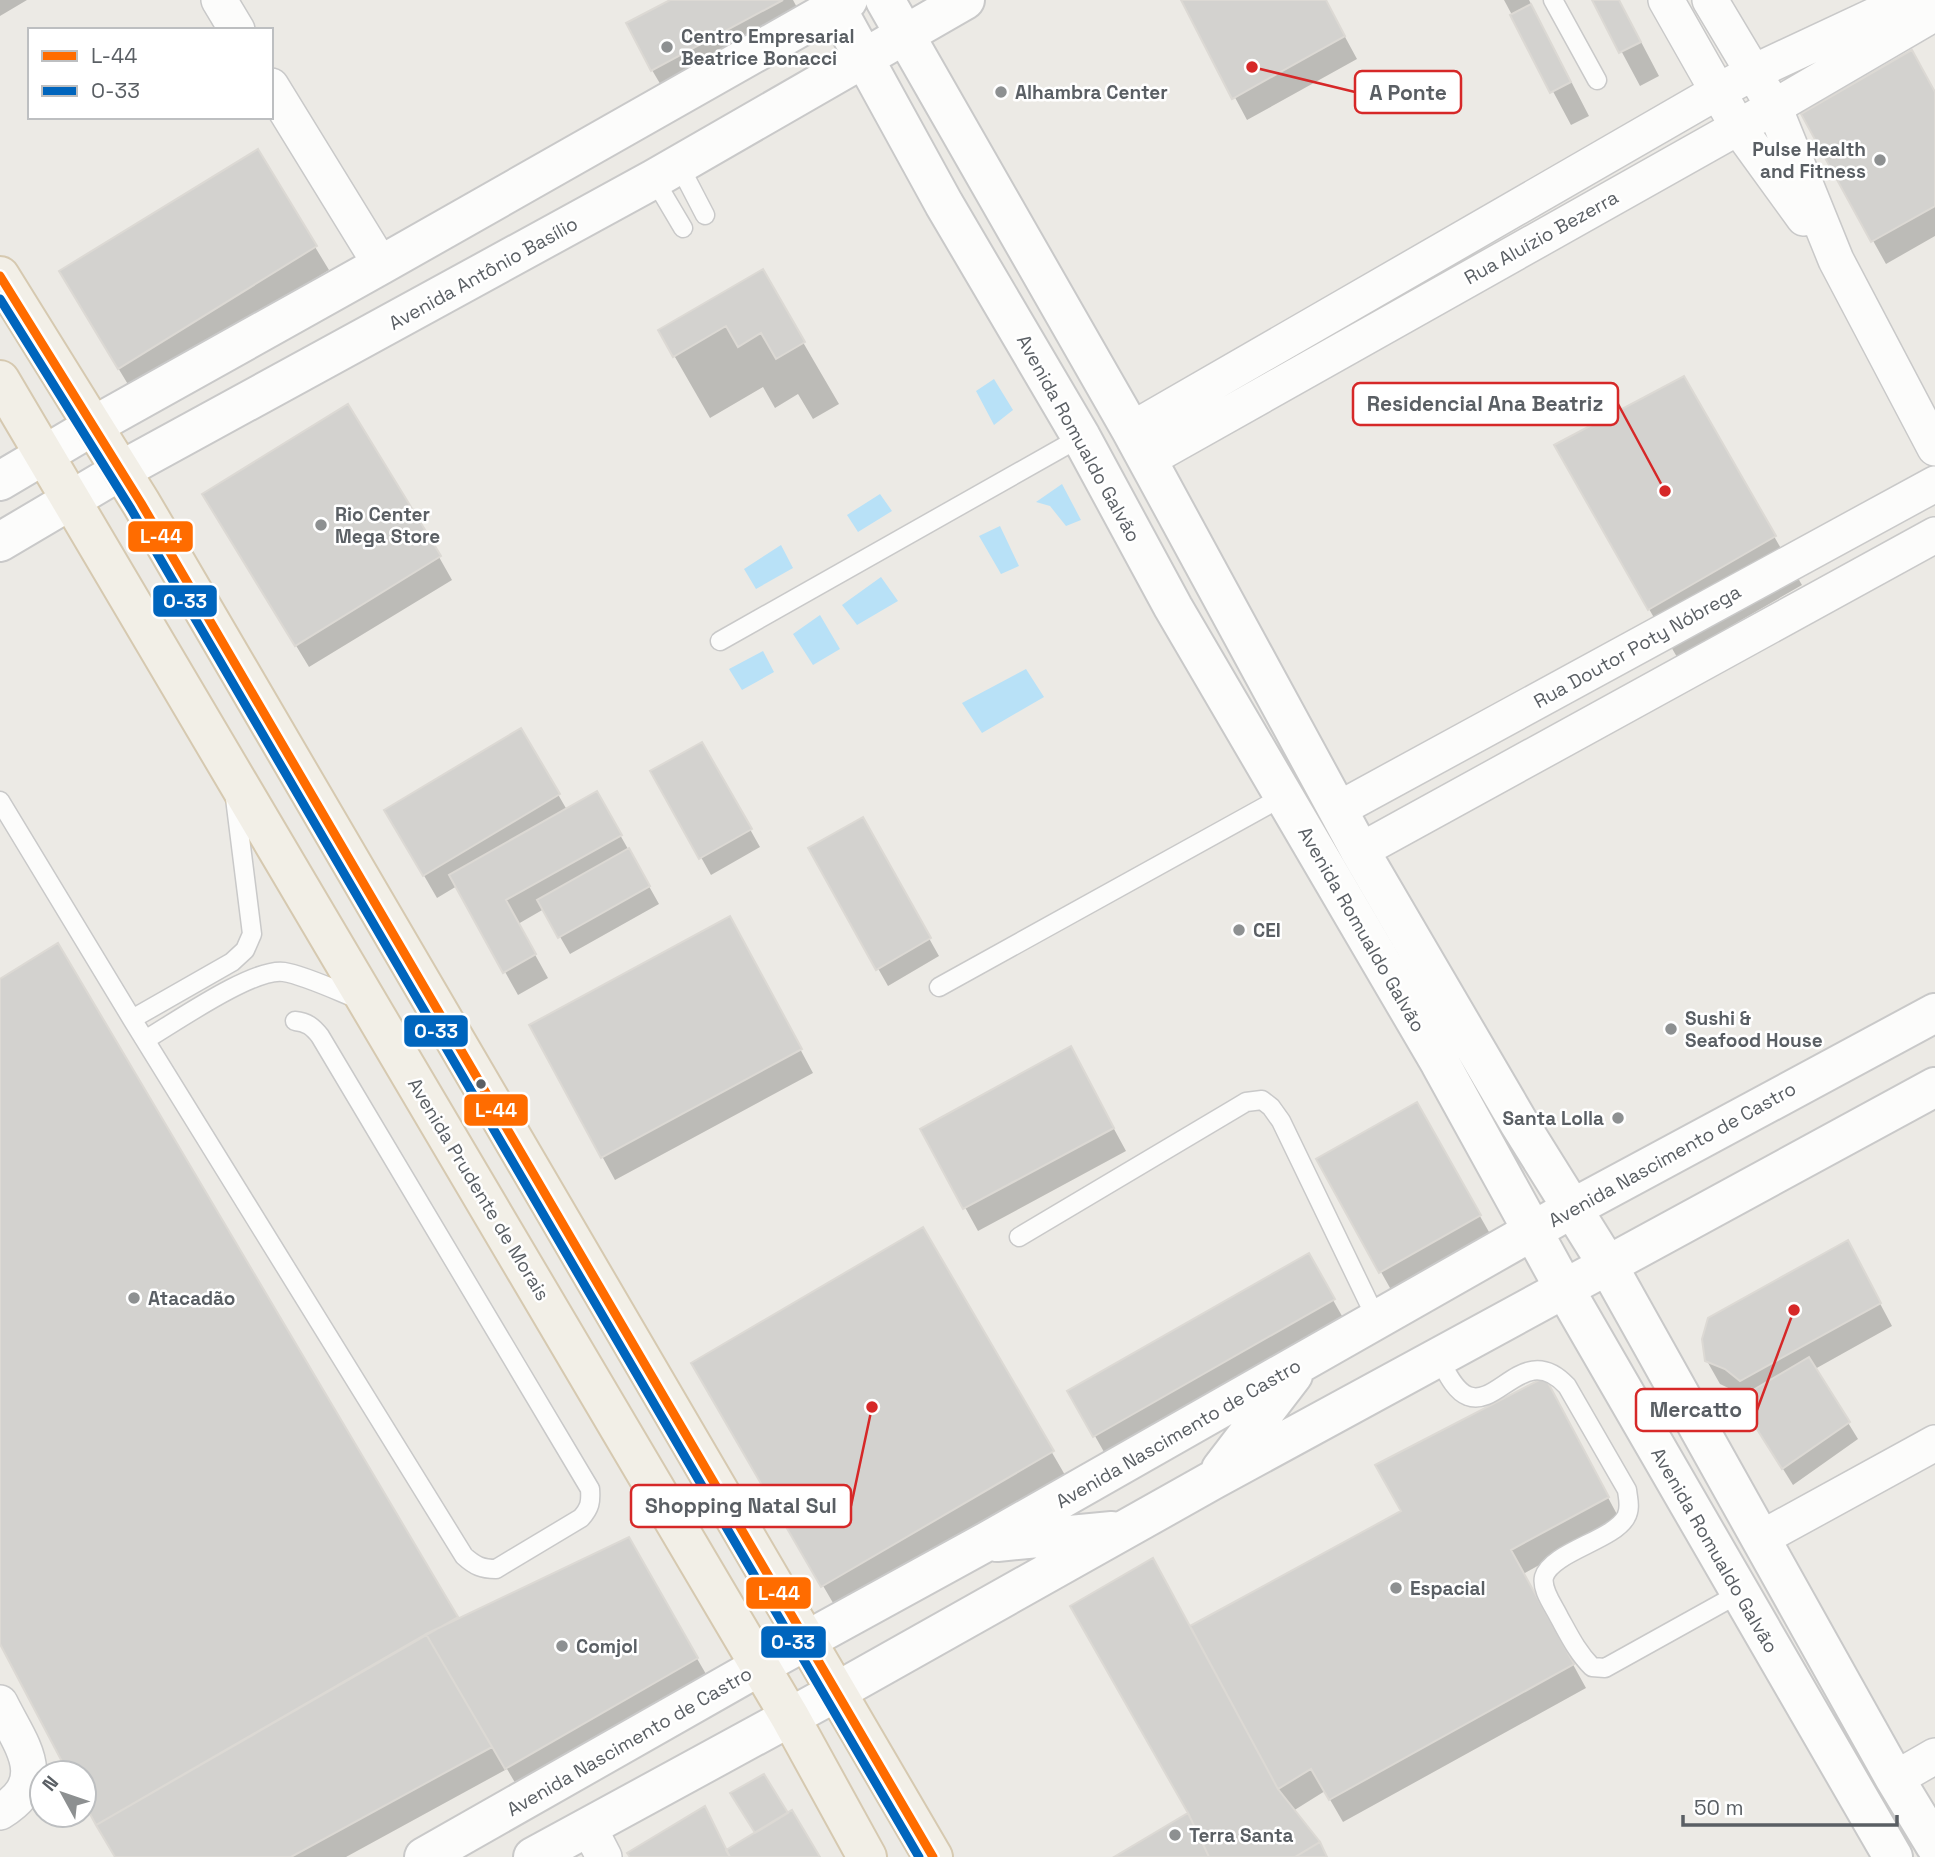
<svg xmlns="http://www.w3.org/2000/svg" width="1935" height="1857" font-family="'Space Grotesk',sans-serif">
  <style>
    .water { fill: #b8e1f7 }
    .shadow { fill: #0003 }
    .building { fill: #d3d2cf; stroke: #dcd9d4; stroke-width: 2 }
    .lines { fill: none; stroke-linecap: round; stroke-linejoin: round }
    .lane-casing { stroke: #c9c9c9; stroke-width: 21 }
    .street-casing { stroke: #c9c9c9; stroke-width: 38 }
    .secondary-casing { stroke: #c9c9c9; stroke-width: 42 }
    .primary-casing { stroke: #d6c9b0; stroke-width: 42 }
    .lane { stroke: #fcfcfb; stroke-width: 18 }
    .street { stroke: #fcfcfb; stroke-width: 35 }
    .secondary { stroke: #fcfcfb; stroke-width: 38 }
    .primary { stroke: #f2efe7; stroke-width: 38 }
    .bus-1-casing { stroke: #fff; stroke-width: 14 }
    .bus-2-casing { stroke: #fff; stroke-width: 14 }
    .bus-1 { stroke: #ff6c00; stroke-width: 9 }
    .bus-2 { stroke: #0065bd; stroke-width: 9 }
    .poi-dot { fill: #8d9091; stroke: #fff; stroke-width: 2.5 }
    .bus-dot { fill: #5a5f64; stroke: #fff; stroke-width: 2.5 }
    .labels { text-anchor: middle; stroke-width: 5; stroke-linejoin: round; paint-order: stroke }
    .poi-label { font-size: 19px; font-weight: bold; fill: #5a5f64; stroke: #fff; text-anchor: start }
    .street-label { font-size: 19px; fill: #5a5f64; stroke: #fff }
    .leader { fill: none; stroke: #d62828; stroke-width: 2.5 }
    .callout-dot { fill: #d62828; stroke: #fff; stroke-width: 2.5 }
    .callout { fill: #fff; stroke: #d62828; stroke-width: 2.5 }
    .callout-label { font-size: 21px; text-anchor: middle; font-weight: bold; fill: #5a5f64 }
    .line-badge { stroke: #fff; stroke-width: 2.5 }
    .badge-label { font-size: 19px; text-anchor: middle; font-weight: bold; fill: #fff }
  </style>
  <rect width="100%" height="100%" fill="#eceae5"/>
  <path class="water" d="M994,379L1013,410L994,425L976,391Z
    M1062,484L1081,520L1066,526L1050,506L1036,502Z
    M880,494L892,511L858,532L847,515Z
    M1000,526L1019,566L1001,574L979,536Z
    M781,545L793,568L756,589L744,569Z
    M881,577L898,601L857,625L842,605Z
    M820,615L840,649L813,665L793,634Z
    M763,651L774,672L742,690L729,669Z
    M1026,669L1044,697L982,733L962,703Z"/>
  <path class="shadow" d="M0,0H27L0,16Z
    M673,0H793L800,13L662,87L652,70Z
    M1183,0H1325L1357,59L1247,120Z
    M1504,0H1529L1589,116L1571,125Z
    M1594,0H1619L1659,76L1640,86Z
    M1935,95V236L1886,264L1803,115Z
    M257,151L329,270L132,391L74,295Z
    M762,272L839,404L813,419L798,394L775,408L763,387L710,418L660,331Z
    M1683,378L1802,585L1677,657L1649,609Z
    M218,517L439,557L452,580L309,667Z
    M521,730L567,810L597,794L659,904L570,954L544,909L518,924L548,978L518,995L457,886L437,898L386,810Z
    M702,744L760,847L711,875L653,772Z
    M862,820L939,956L888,986L810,849Z
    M742,941L813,1073L615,1180L531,1026Z
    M57,945L458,1621L628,1539L710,1681L520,1791L507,1769L346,1857H116L84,1799V1773H70L0,1640V981Z
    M1083,1072L1126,1151L978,1231L922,1129Z
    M1416,1104L1493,1239L1394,1295L1318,1160Z
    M922,1229L1065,1475L836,1608L693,1363Z
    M1308,1256L1346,1323L1108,1459L1070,1392Z
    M1860,1266L1892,1326L1815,1369L1858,1439L1793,1485L1750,1416L1745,1396L1720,1384L1707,1361Z
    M1557,1402L1620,1520L1523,1574L1586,1688L1343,1822L1325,1791L1293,1811L1326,1857H1118L1190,1814V1628L1404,1512Z"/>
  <path class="building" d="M670,0H783L651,71L626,23Z
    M1181,0H1326L1345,36L1232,99Z
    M1592,0H1619L1641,42L1619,53Z
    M1531,4L1571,82L1550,93L1510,15Z
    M1912,50L1935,92V206L1871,242L1801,114Z
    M258,149L317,246L118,369L59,271Z
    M763,269L805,342L776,359L761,333L738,347L726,326L673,357L658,330Z
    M1684,376L1776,536L1648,610L1554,445Z
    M348,404L441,556L295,646L202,494Z
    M521,728L560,794L423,876L384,810Z
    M702,742L752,829L699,859L650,771Z
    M597,791L622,835L506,900L536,954L503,973L449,875Z
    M863,817L931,938L876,970L808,848Z
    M629,848L650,886L558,938L537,900Z
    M730,916L802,1049L601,1158L529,1025Z
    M58,943L458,1617L96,1825L84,1803V1773H68L0,1644V979Z
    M1071,1046L1114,1128L963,1209L920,1129Z
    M1417,1102L1481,1215L1379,1273L1316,1159Z
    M923,1227L1054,1451L821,1587L691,1363Z
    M1848,1240L1881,1303L1740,1381L1725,1369L1705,1361L1702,1339L1708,1318Z
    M1309,1253L1335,1299L1093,1437L1067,1391Z
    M1809,1357L1850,1422L1782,1469L1738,1399Z
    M1545,1377L1609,1497L1511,1550L1574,1664L1329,1800L1311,1769L1278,1789L1190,1626L1401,1511L1375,1465Z
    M629,1537L698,1658L505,1769L426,1634Z
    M1153,1558L1278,1789L1320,1842L1295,1857H1209L1188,1813L1070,1606Z
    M426,1634L492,1747L291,1857H115L96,1825Z
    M764,1774L788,1813L755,1833L730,1793Z
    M705,1806L730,1857H630L627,1853Z
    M792,1810L820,1857H730L726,1850Z
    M1188,1813L1209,1857H1114Z
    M1320,1842L1327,1857H1295Z"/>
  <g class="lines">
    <defs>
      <path id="lane" d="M1553,0L1597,80
        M679,165L705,215
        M654,179L683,228
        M720,641L1081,437
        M0,801L132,1019L464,1556C475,1566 482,1569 496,1569L581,1518C590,1508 591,1502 590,1489L320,1036C313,1027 307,1022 295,1021
        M939,987L1284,796
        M132,1019L232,962L245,950L252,934L235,798
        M145,1040C174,1023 254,967 284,972C304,975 340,992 360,1000
        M1019,1237L1236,1108L1246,1102L1262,1100L1271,1107L1281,1121L1377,1320
        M1438,1357C1445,1369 1454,1391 1468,1396C1499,1408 1525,1341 1567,1386L1627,1490C1628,1499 1631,1508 1626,1517C1614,1540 1551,1552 1544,1577C1541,1590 1554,1606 1559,1617C1569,1635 1577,1652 1592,1667L1605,1668L1740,1593"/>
      <path id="street" d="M219,0L237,30
        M1666,0L1738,127L1804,218
        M1710,0L1774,107L1836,260L1935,448
        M271,86L381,265
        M1131,430L1717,92L1754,72L1908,0
        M1147,460L1774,107L1935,13
        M1339,809L1935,484
        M1360,851L1935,535
        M1760,1539L1935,1443
        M0,1703C20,1744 53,1780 0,1812
        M1895,1779L1935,1756
        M588,1826L604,1857"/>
      <path id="secondary" d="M832,0L944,204L1081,437L1173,607L1440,1063L1564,1288L1893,1857
        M885,0L1131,430L1360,851L1519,1123L1607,1264L1895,1779L1935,1845
        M0,481L93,426L381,265L848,0
        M0,542L120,471L654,179L965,0
        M1221,1469L1293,1375
        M997,1542L1112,1531
        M424,1857L760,1666L984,1543L1573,1208L1935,1013
        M533,1857L836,1692L1213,1480L1935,1087"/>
      <path id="primary" d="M0,276L141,503L933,1857
        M0,380L790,1717L867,1857"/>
    </defs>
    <use href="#lane" class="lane-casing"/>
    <use href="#street" class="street-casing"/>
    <use href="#secondary" class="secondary-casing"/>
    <use href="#primary" class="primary-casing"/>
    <use href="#lane" class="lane"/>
    <use href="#street" class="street"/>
    <use href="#secondary" class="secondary"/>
    <use href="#primary" class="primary"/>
    <defs>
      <path id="bus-1" d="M0,276L141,503L933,1857"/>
      <path id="bus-2" d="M0,299L131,509L919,1857"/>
    </defs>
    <use href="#bus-1" class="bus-1-casing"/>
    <use href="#bus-2" class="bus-2-casing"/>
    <use href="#bus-1" class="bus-1"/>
    <use href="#bus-2" class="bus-2"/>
  </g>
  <g class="poi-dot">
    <circle cx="667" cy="47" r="7"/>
    <circle cx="1001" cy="92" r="7"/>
    <circle cx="1880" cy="160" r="7"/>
    <circle cx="321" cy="525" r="7"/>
    <circle cx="1239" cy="930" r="7"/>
    <circle cx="1671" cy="1029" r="7"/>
    <circle cx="1618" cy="1118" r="7"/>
    <circle cx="134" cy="1298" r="7"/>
    <circle cx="1396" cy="1588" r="7"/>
    <circle cx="562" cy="1646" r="7"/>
    <circle cx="1175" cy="1835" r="7"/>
  </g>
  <circle class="bus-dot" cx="481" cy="1084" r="6"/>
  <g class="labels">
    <g class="poi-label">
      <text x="681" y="43">Centro Empresarial<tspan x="681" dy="22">Beatrice Bonacci</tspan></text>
      <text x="1015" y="99">Alhambra Center</text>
      <text x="1866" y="156" text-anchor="end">Pulse Health<tspan x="1866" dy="22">and Fitness</tspan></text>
      <text x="335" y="521">Rio Center<tspan x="335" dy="22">Mega Store</tspan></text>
      <text x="1253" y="937">CEI</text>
      <text x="1685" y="1025">Sushi &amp;<tspan x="1685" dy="22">Seafood House</tspan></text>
      <text x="1604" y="1125" text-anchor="end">Santa Lolla</text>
      <text x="148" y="1305">Atacadão</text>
      <text x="1410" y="1595">Espacial</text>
      <text x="576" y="1653">Comjol</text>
      <text x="1189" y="1842">Terra Santa</text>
    </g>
    <g class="street-label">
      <text transform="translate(1541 237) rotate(-29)" y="7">Rua Aluízio Bezerra</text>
      <text transform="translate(483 273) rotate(-29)" y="7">Avenida Antônio Basílio</text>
      <text transform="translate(1079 438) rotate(61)" y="7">Avenida Romualdo Galvão</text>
      <text transform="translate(1637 646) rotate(-29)" y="7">Rua Doutor Poty Nóbrega</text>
      <text transform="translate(1362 929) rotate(60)" y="7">Avenida Romualdo Galvão</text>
      <text transform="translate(1672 1154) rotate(-29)" y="7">Avenida Nascimento de Castro</text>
      <text transform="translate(479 1189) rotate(59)" y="7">Avenida Prudente de Morais</text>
      <text transform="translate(1178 1433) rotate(-30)" y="7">Avenida Nascimento de Castro</text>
      <text transform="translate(1715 1550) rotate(60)" y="7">Avenida Romualdo Galvão</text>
      <text transform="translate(629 1741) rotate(-30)" y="7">Avenida Nascimento de Castro</text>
    </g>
  </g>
  <path class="leader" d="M1252 67L1355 92M1665 491L1618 404M1794 1310L1757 1410M872 1407L851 1506"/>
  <g class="callout-dot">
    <circle cx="1252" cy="67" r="7"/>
    <circle cx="1665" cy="491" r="7"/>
    <circle cx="1794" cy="1310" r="7"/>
    <circle cx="872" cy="1407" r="7"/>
  </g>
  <g class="callout">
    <rect x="1355" y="71" width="106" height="42" rx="7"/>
    <rect x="1353" y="383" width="265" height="42" rx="7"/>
    <rect x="1636" y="1389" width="121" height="42" rx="7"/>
    <rect x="631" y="1485" width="220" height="42" rx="7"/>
  </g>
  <g class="callout-label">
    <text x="1408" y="100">A Ponte</text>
    <text x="1485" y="411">Residencial Ana Beatriz</text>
    <text x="1696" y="1417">Mercatto</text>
    <text x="741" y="1513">Shopping Natal Sul</text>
  </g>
  <g class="line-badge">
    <rect x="127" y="520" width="67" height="33" rx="7" fill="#ff6c00"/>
    <rect x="152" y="584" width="66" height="34" rx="7" fill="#0065bd"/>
    <rect x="403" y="1014" width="66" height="34" rx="7" fill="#0065bd"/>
    <rect x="463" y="1093" width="66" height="34" rx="7" fill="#ff6c00"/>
    <rect x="745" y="1576" width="67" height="34" rx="7" fill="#ff6c00"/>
    <rect x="760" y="1625" width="67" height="34" rx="7" fill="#0065bd"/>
  </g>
  <g class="badge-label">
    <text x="161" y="543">L-44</text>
    <text x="185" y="608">O-33</text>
    <text x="436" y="1038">O-33</text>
    <text x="496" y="1117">L-44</text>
    <text x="779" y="1600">L-44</text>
    <text x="793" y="1649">O-33</text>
  </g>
  <rect x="28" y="28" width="245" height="91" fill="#ffffff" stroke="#bdbfc1" stroke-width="2"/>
  <rect x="42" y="51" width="35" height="10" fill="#ff6c00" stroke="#bdbfc1" stroke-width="2"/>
  <text x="91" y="63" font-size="21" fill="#5a5f64">L-44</text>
  <rect x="42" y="86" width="35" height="10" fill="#0065bd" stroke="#bdbfc1" stroke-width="2"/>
  <text x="91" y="98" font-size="21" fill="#5a5f64">O-33</text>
  <g transform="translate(63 1794) rotate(310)"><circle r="33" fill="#ffffff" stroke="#bdbfc1" stroke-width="2"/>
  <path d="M0-5L12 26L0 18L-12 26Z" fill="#8d9091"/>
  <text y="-10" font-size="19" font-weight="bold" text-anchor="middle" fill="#5a5f64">N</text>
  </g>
  <path d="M1683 1815v10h214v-10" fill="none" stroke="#5a5f64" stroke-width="3.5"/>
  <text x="1694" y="1815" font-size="21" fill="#5a5f64" stroke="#ffffff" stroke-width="5" paint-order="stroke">50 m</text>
</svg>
